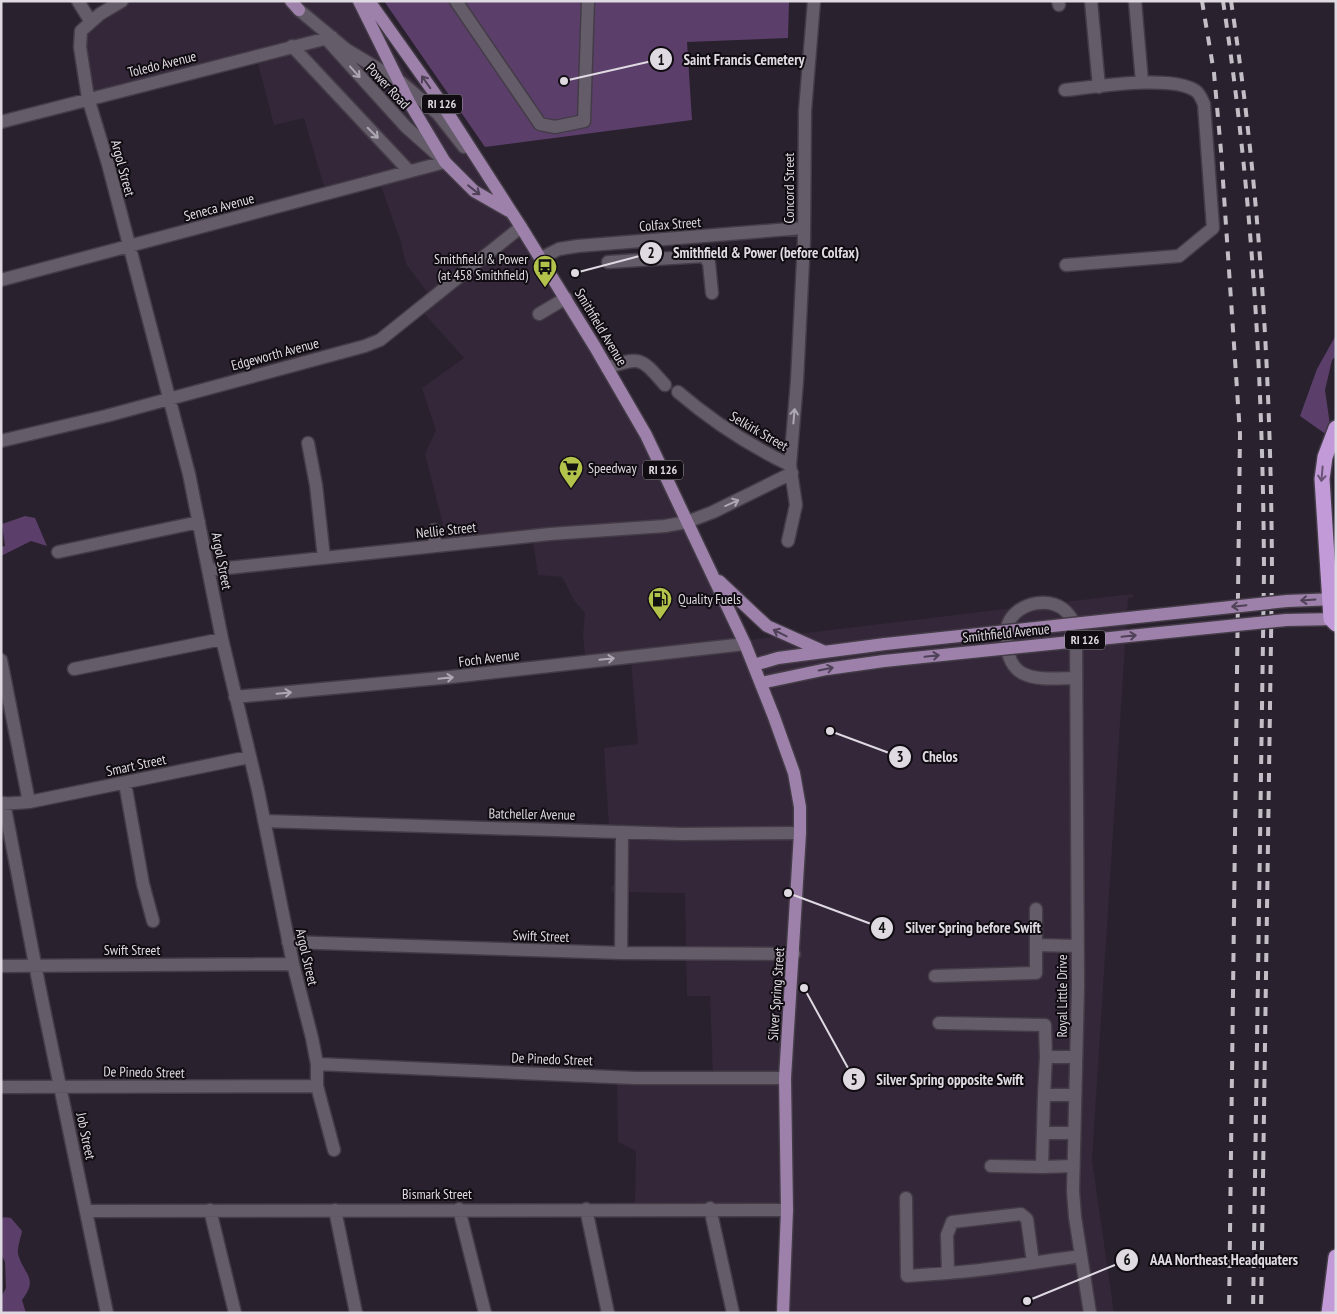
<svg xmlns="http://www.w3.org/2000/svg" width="1337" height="1314" font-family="'PT Sans Narrow',sans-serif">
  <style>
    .built { fill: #332739 }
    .green { fill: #5b3f6a }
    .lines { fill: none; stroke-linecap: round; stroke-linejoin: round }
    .minor-casing { stroke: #433c46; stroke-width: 15 }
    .major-casing { stroke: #433c46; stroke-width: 15 }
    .highway-casing { stroke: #433c46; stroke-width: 18 }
    .minor { stroke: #655c6a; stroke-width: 12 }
    .major { stroke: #9d81ab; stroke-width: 12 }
    .highway { stroke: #c29ad7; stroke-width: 15 }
    .rail { stroke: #c3bdc6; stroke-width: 4; stroke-dasharray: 9 9; stroke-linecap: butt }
    .major-bridge-casing { stroke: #433c46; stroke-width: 15; stroke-linecap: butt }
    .major-bridge { stroke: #9d81ab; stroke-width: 12 }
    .oneway { stroke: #aea8b2 }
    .oneway2 { stroke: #4f4157 }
    .oneway3 { stroke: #695374 }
    .labels { text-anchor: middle; stroke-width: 4; stroke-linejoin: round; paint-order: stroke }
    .shield { fill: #100c12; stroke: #a19ca4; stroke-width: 1 }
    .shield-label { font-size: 12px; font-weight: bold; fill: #dfdae2 }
    .street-label { font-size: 14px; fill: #dfdae2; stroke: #100c12 }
    .poi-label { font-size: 14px; fill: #dfdae2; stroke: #100c12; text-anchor: start }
    .leader { fill: none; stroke: #dfdae2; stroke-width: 2 }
    .callout-dot { fill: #dfdae2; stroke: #100c12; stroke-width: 2 }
    .mark-label { font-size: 15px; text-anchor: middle; font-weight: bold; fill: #111 }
    .callout-label { font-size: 15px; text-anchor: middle; font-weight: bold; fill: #dfdae2; stroke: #100c12; stroke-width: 4; stroke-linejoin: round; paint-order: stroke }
  </style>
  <rect width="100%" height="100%" fill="#29212d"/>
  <path class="built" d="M118,1H363L408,75L430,97L509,219L595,343L740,641L1131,594L1135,597L1128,598L1092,1160L1114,1313H784L789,1216L635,1210L636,1151L618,1142L617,1080L713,1076L710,996H687L685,893L612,892L611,888L622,871L615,861V832L609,828L604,748L638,744L631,661L586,663L583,635L585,613L575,602L562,577L538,575L533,541L449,548L425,454L436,430L422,388L464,358L422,311L431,297L406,264L400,239L379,181L326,193L304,118L274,125L256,56L93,95L81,28Z"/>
  <path class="green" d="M384,1H789L788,38L687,42L692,120L485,147Z
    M1336,335V356L1332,360L1325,390L1331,432L1327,435L1300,416L1317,369Z
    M25,516L35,518L47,546L31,541L1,556V547L5,546L2,524Z
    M4,1217L11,1218L22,1231C21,1237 17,1248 18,1254C24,1275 39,1278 22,1300L26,1313H1V1297L6,1288L5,1262L1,1254V1220Z"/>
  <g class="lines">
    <defs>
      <path id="minor" d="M78,1L91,22
        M122,1L100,14L81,31L80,47L88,98L108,164L189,474L222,639L258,790L293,964L312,1038L317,1064V1086L334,1150
        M456,1L540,124L555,127L584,121L588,1
        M1058,1L1059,5
        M1091,1L1099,87
        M1135,1L1142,82
        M299,10L347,50L402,83L438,114L464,147
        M330,43L406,127L441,158
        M292,46L409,171
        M1065,90C1094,87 1173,74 1196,91C1200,94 1202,100 1204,104L1213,228L1179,256L1066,265
        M1,122L332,37
        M541,258L559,249L578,246L803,228
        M608,262L704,256L709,263L712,293
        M1,280L445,162
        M539,314L566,298
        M607,368C641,355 642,359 665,385
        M678,392C713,422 748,445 790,465
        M1,441L106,416L365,346L380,340L521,227
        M308,443L316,485L324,558
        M434,530L435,546
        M788,541L796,505L790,465L797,381L804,241L805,111L814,1
        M58,552L199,522
        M209,570L550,534L665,526L687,522L713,512L792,473
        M1,660L29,802
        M74,669L222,639
        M1076,678C1060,678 1036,681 1022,673C1013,668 1008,657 1007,647C1006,640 1005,632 1008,624C1016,602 1054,594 1069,615C1072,618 1074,624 1076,629L1078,986L1073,1191L1075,1217L1090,1313
        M235,697L451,677L745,644
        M125,783L143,884L153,921
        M4,803L40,990L107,1313
        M1,804L29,802L249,757
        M264,821L681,834L800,833
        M288,942L621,953L794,954
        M1036,945L1077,946
        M621,953L622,832
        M1,966L293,964
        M935,976L1036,973V909
        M939,1023L1045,1025L1046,1057H1076
        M317,1064L635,1078H785
        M1,1087L317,1086
        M1044,1095L1046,1057
        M1043,1133H1074
        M991,1166L1042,1167L1044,1095H1075
        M1042,1167L1073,1166
        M906,1198L907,1276L948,1273
        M710,1208L733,1313
        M459,1209L485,1313
        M586,1209L608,1313
        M210,1210L235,1313
        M335,1210L356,1313
        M87,1211L787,1210
        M1033,1263L1027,1219L1021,1214L952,1222L947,1235L948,1273C992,1270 1037,1262 1081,1256"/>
      <path id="major" d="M291,1L299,10
        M359,1L409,102L445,162L474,191L509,211
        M369,1L440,101L521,227L595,347L646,435L745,644L774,717L794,773L800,807V833L785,1078L787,1210L783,1313
        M719,581L767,626L825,652
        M1287,601L1336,599
        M1286,620L1336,619
        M754,665L778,658L885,644
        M761,683L827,669L884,661"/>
      <path id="highway" d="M1336,428L1325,457L1322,479L1331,619L1336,624
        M1329,1313L1336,1257"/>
    </defs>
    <use href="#minor" class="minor-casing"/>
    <use href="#major" class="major-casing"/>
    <use href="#highway" class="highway-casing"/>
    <use href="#minor" class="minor"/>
    <use href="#major" class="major"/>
    <use href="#highway" class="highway"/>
    <path class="rail" d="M1202,1L1214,73L1221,151L1240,434L1229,1313
      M1223,1C1252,191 1263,381 1264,572L1253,1313
      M1231,1C1260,191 1271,381 1272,572L1261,1313"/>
    <defs>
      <path id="major-bridge" d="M885,644L1287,601
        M884,661L1286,620"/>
    </defs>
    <use href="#major-bridge" class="major-bridge-casing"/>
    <use href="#major-bridge" class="major-bridge"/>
  </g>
  <defs><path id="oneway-shaft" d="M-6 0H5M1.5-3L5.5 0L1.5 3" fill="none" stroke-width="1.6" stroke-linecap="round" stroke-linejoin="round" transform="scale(1.25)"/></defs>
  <g class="oneway">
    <use href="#oneway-shaft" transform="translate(355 72) rotate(48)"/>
    <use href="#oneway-shaft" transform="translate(373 133) rotate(45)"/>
    <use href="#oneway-shaft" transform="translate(794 416) rotate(-85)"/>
    <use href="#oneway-shaft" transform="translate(732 503) rotate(-24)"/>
    <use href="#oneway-shaft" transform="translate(607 659) rotate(-6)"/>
    <use href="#oneway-shaft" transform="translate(446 678) rotate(-6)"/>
    <use href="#oneway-shaft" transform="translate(284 693) rotate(-5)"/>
  </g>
  <g class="oneway2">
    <use href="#oneway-shaft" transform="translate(426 82) rotate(-125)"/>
    <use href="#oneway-shaft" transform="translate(474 190) rotate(38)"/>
    <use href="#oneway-shaft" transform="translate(1308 600) rotate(176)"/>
    <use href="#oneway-shaft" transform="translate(1239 606) rotate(174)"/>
    <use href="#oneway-shaft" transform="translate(780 633) rotate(-154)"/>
    <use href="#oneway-shaft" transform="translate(1129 636) rotate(-6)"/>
    <use href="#oneway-shaft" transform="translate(932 656) rotate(-6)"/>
    <use href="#oneway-shaft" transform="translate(826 669) rotate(-11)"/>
  </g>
  <use class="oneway3" href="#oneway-shaft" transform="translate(1322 474) rotate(95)"/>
  <defs>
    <symbol id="bus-pin" viewBox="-11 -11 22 30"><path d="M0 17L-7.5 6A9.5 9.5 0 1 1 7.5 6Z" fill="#b3c24b" stroke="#100c12"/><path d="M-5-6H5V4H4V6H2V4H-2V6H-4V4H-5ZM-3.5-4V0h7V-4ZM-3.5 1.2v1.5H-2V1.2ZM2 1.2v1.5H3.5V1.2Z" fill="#111"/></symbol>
    <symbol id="supermarket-pin" viewBox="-11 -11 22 30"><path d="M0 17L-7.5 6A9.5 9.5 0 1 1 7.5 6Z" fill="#b3c24b" stroke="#100c12"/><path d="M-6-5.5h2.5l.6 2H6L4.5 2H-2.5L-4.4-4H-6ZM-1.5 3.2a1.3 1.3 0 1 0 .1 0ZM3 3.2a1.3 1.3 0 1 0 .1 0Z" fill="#111"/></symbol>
    <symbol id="fuel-pin" viewBox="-11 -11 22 30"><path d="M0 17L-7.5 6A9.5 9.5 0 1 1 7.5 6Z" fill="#b3c24b" stroke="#100c12"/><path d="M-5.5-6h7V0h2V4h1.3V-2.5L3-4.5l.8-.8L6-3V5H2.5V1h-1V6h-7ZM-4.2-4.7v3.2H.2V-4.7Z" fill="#111"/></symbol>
  </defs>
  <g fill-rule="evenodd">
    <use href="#bus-pin" x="531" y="253" width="28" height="38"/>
    <use href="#supermarket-pin" x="557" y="454" width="28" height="38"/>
    <use href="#fuel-pin" x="646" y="585" width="28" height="38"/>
  </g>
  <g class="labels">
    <g class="shield">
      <rect x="422" y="94.5" width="40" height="19" rx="4"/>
      <rect x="643" y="460.5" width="40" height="19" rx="4"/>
      <rect x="1065" y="630.5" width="40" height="19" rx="4"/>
    </g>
    <g class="shield-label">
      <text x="442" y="108">RI 126</text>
      <text x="663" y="474">RI 126</text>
      <text x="1085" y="644">RI 126</text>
    </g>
    <g class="street-label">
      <text transform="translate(162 64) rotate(-14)" y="5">Toledo Avenue</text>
      <text transform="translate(388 86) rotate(47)" y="5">Power Road</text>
      <text transform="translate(123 168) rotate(75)" y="5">Argol Street</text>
      <text transform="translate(789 188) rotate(-90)" y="5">Concord Street</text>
      <text transform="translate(219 207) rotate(-15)" y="5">Seneca Avenue</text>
      <text transform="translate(670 224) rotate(-4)" y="5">Colfax Street</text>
      <text transform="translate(601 327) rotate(59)" y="5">Smithfield Avenue</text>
      <text transform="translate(275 354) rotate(-15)" y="5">Edgeworth Avenue</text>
      <text transform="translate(759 431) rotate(30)" y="5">Selkirk Street</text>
      <text transform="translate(446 530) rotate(-6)" y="5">Nellie Street</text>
      <text transform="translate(222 561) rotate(79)" y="5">Argol Street</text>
      <text transform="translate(1006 633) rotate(-6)" y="5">Smithfield Avenue</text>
      <text transform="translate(489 658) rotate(-7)" y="5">Foch Avenue</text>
      <text transform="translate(136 765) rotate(-12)" y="5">Smart Street</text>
      <text transform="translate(532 814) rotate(1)" y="5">Batcheller Avenue</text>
      <text transform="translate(541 936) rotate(2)" y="5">Swift Street</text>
      <text x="132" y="955">Swift Street</text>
      <text transform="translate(307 957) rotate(77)" y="5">Argol Street</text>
      <text transform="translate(776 994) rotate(-86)" y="5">Silver Spring Street</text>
      <text transform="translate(1062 996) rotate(-90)" y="5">Royal Little Drive</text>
      <text transform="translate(552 1059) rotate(2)" y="5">De Pinedo Street</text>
      <text transform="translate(144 1072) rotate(1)" y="5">De Pinedo Street</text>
      <text transform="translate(86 1136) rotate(78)" y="5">Job Street</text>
      <text x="437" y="1199">Bismark Street</text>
    </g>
    <g class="poi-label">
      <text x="528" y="264" text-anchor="end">Smithfield &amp; Power<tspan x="528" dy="16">(at 458 Smithfield)</tspan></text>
      <text x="588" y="473">Speedway</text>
      <text x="678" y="604">Quality Fuels</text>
    </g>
  </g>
  <path class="leader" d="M564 81L661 59M575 273L651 253M830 731L900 757M788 893L882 928M804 988L854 1079M1027 1301L1127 1260"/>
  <g class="callout-dot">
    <circle cx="564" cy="81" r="5"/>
    <circle cx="575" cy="273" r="5"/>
    <circle cx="830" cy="731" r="5"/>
    <circle cx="788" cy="893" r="5"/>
    <circle cx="804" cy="988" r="5"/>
    <circle cx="1027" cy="1301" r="5"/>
    <circle cx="661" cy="59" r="12"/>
    <circle cx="651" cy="253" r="12"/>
    <circle cx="900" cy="757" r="12"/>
    <circle cx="882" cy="928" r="12"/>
    <circle cx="854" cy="1079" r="12"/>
    <circle cx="1127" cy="1260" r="12"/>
  </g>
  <g class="mark-label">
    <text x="661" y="65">1</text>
    <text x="651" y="258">2</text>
    <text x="900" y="762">3</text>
    <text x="882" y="933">4</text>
    <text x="854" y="1085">5</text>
    <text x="1127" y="1265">6</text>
  </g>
  <g class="callout-label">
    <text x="744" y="65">Saint Francis Cemetery</text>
    <text x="766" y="258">Smithfield &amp; Power (before Colfax)</text>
    <text x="940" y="762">Chelos</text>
    <text x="973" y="933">Silver Spring before Swift</text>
    <text x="950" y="1085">Silver Spring opposite Swift</text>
    <text x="1224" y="1265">AAA Northeast Headquaters</text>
  </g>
  <rect width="1337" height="1314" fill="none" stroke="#dfdae2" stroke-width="5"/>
</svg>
